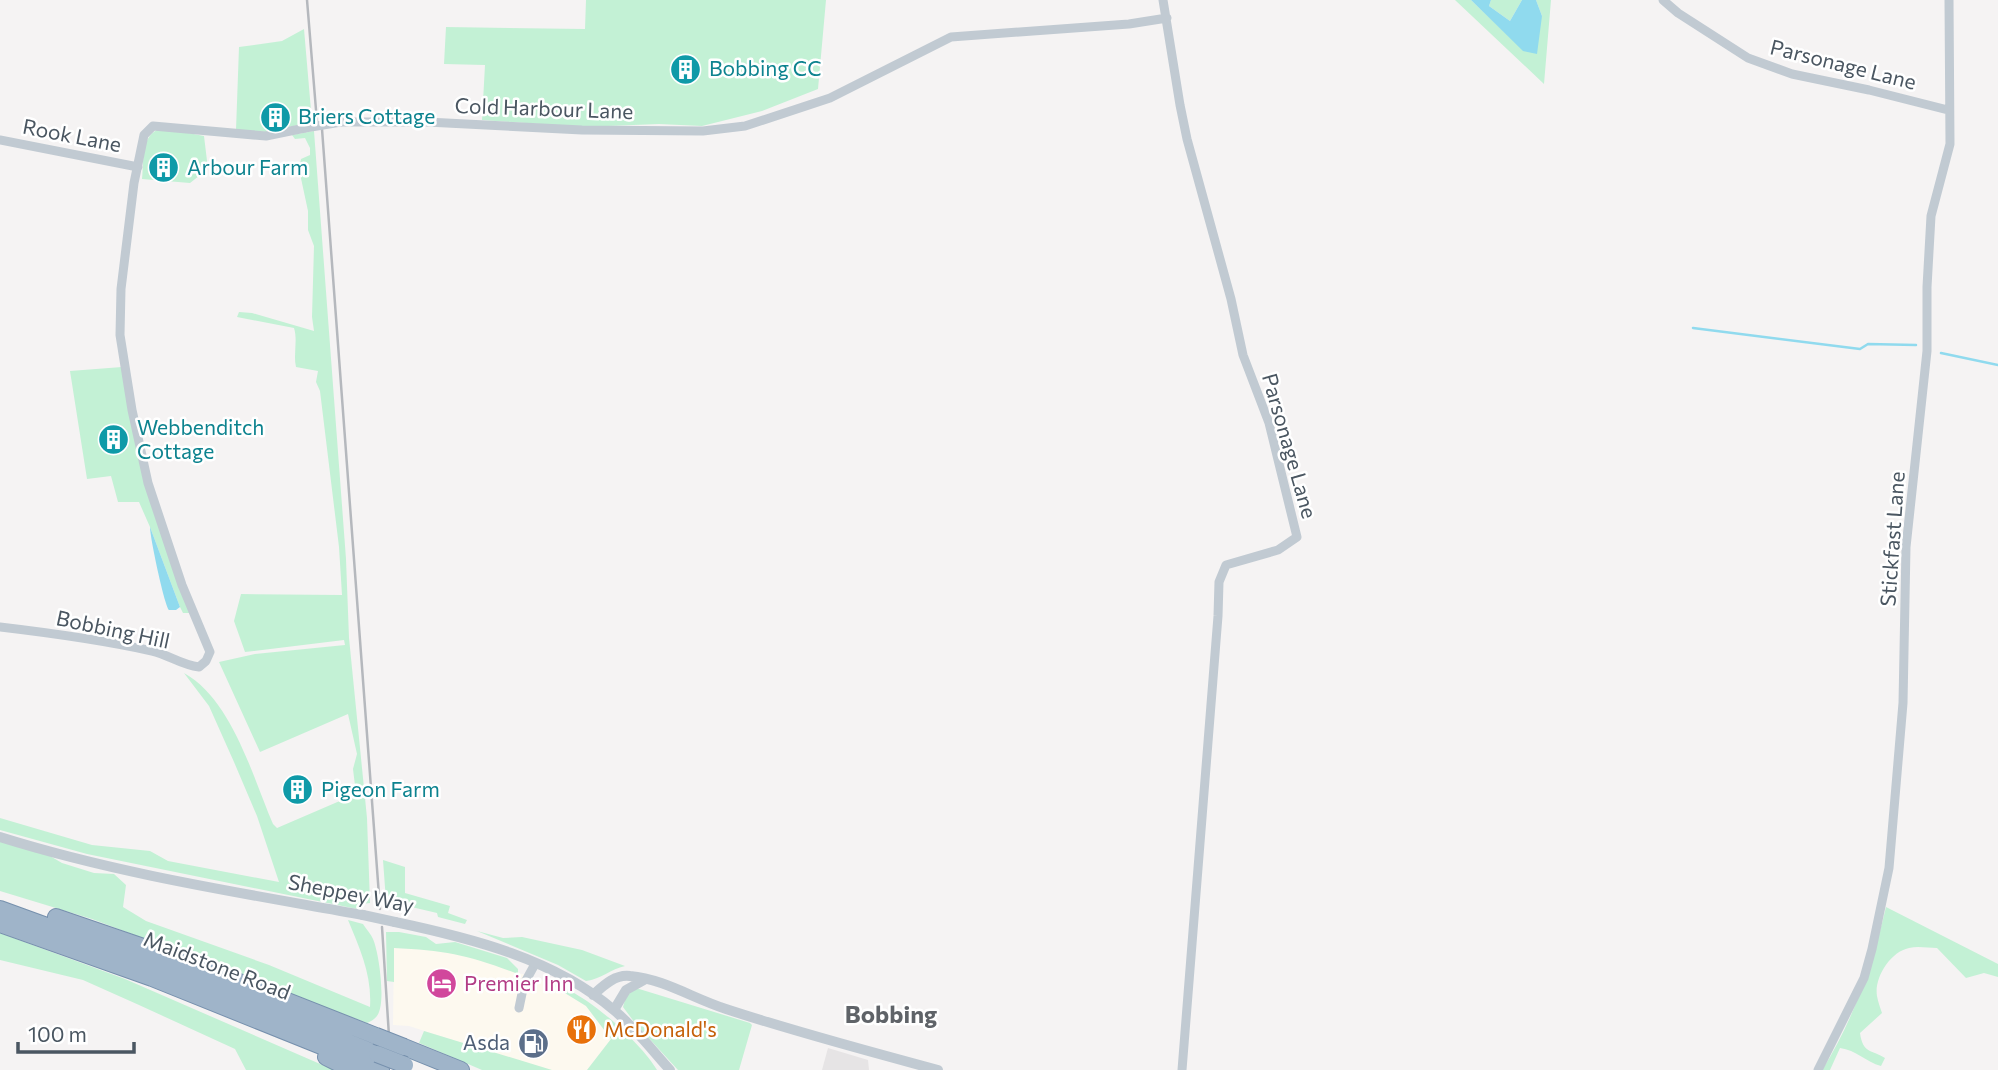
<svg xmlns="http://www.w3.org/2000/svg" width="1998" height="1070" font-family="Commissioner,sans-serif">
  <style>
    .commercial { fill: #fdf9ef }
    .education { fill: #e6e4e5 }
    .green { fill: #c3f1d5 }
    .water { fill: #90daee }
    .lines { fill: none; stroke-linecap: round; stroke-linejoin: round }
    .stream { stroke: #90daee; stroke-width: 2.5 }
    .trunk-casing { stroke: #7690ad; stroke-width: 18 }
    .minor { stroke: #c1cad2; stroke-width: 9 }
    .tertiary { stroke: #c1cad2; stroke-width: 10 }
    .trunk { stroke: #9fb4c9; stroke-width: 16 }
    .rail { stroke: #b5b8bd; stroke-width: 2.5 }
    .trunk-bridge-casing { stroke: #7690ad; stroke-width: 18; stroke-linecap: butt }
    .minor-bridge { stroke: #c1cad2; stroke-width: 9 }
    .tertiary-bridge { stroke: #c1cad2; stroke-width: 10 }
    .trunk-bridge { stroke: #9fb4c9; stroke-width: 16 }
    .labels { text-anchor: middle; stroke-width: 5; stroke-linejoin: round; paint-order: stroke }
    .street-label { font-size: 21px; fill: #4a5661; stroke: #fff }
    .culture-label { font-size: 21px; fill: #0d838f; stroke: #fff; text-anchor: start }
    .hotel-label { font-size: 21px; fill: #b23c85; stroke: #fff; text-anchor: start }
    .food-label { font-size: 21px; fill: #c56008; stroke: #fff; text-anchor: start }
    .service-label { font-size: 21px; fill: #4e5e75; stroke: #fff; text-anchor: end }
    .quarter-label { font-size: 24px; font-weight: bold; fill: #5f6368; stroke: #fff }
  </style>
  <rect width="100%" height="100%" fill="#f5f3f3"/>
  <path class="commercial" d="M394,948L436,950L460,954L547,982L586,1006L611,1039L587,1070H546L409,1026L393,1025Z"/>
  <path class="education" d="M828,1048L868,1060L869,1070H822Z"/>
  <path class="green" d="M586,0H826L818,89L762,111L702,126L659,124L583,127L482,120L485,65L444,64L446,27L585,29Z
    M1455,0H1471L1523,50L1542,16L1536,0H1551L1544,84Z
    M1491,0H1522L1510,21L1489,6Z
    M304,29L312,122L266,132L236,130L239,47L282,41Z
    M162,128L204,136L208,169L190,183L142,179C144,160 140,134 162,128Z
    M314,131L346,559L349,638L367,818L370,903L362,904L357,909L87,854L0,830V818L92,845L150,851L168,861L279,882L257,816L234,762L209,706L184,673C232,700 252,775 273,824L277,828L356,794L353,769L357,754L348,714L260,752L219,662L255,654L345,645L344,640L245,652L234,621L241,594L342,595L339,547L320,391L316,382L318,371L296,367C293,354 298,341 294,328L237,317L239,312L252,313L314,331L312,317L314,246L308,230V211L299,169L301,159L310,155V148L305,138L295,139L292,135Z
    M122,367L142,469L191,613H183L180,607L150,527L139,502H118L111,476L87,479L70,371Z
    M0,841L50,856L62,863L94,873L114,874L126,885L123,907L146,921L269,965L370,1007C372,975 360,949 348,920L363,924C366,929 371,934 373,939C379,953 385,997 379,1012C377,1018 372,1021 367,1023L92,919L0,891Z
    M383,860L405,867V893L450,906L448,913L467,920L465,924L438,917L437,913L386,901Z
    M1886,907L1998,964V977L1984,973L1966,978L1937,948C1928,948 1918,946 1909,948C1890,952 1874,978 1877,996C1878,1002 1880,1007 1882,1013L1860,1033C1863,1054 1871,1049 1885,1058L1881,1066C1866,1062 1856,1050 1840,1048L1830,1070H1822C1853,1022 1873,962 1886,907Z
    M477,931L503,938L522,937L582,950L625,966C611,969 601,979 586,981L558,965Z
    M386,932H399L426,937L436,944L455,942L507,958L518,969V974C471,956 445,950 394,948V982L387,981Z
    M0,933L125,979L334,1070H246L235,1049L139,1005L83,980L0,960Z
    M547,982C581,988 639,1040 657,1070H587L611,1039L586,1006Z
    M636,988L750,1023L752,1025L739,1070H678L635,1023L623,1007L626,996Z
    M424,1031L552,1070H482L419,1043Z"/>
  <path class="water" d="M1471,0H1491L1489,6L1510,21L1522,0H1536L1542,16L1537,54L1523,51Z
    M150,527L180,607L176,610H169C164,603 150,537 150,527Z"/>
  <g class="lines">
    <path class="stream" d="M1693,328L1860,349L1868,344L1916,345
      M1941,353L1998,365"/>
    <defs>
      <path id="trunk" d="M0,909L184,976L377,1054
        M56,917L196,965L376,1036
        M0,924L152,978L381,1070
        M404,1047L461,1070
        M326,1057L352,1070"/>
    </defs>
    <use href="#trunk" class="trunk-casing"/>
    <path class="minor" d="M1163,0L1180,105L1187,139L1231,299L1243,355L1269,423L1297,537L1278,550L1226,565L1219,582L1218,616L1182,1070
      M1663,0L1678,13L1748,58L1792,74L1869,90L1948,110
      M341,122H427L582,130L703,131L745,126L830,98L951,37L1129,24L1167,18
      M0,140L138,167
      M0,627C51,633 102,640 152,651C169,655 181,665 199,667L206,661L210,652L182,585L148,483L132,410L120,335L121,289L134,183L144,135L153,126L266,136L305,128
      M519,1008L524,984L535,964
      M1818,1070L1864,978L1872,949L1889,868L1903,703L1906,547L1927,351V287L1931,216L1950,144L1949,0"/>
    <path class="tertiary" d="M0,837C118,874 242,893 363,915
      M395,922C471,938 555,959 615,1011C636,1029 652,1050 670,1070
      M593,995C603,986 615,974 630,976C664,979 694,999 726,1009C796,1032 867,1051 938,1070
      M614,1010L626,990L644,980"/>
    <use href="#trunk" class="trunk"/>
    <path class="rail" d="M307,0L317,122
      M322,129L380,909
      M382,927L389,1036"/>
    <defs>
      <path id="trunk-bridge" d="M376,1036L404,1047
        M377,1054L405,1065"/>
    </defs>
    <use href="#trunk-bridge" class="trunk-bridge-casing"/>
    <path class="minor-bridge" d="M305,128L341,122"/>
    <path class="tertiary-bridge" d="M363,915L395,922"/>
    <use href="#trunk-bridge" class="trunk-bridge"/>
  </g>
  <defs>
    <symbol id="building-disc" viewBox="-11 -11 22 22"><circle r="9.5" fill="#0f9aa8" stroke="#fff"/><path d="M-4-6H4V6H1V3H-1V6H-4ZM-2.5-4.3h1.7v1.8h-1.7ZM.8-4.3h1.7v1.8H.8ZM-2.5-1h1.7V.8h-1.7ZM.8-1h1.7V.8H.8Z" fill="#fff"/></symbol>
    <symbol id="hotel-disc" viewBox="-11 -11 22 22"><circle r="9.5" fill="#d1479c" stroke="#fff"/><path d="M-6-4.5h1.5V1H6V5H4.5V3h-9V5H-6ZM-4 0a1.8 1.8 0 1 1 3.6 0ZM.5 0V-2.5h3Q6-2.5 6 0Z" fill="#fff"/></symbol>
    <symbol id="restaurant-disc" viewBox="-11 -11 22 22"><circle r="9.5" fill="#e8710a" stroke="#fff"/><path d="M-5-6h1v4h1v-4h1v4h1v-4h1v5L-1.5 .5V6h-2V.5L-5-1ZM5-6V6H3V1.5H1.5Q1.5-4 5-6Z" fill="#fff"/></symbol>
    <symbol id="fuel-disc" viewBox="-11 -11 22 22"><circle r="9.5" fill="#5c6f8a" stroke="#fff"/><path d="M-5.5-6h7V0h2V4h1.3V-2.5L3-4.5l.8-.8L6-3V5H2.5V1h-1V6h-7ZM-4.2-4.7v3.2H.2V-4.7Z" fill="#fff"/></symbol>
  </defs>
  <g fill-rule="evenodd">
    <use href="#building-disc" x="668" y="52" width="35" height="35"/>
    <use href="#building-disc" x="258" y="100" width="35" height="35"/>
    <use href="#building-disc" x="146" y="150" width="35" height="35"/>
    <use href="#building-disc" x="96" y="422" width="35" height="35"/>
    <use href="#building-disc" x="280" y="772" width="35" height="35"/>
    <use href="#hotel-disc" x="424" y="966" width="35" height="35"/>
    <use href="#restaurant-disc" x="564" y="1012" width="35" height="35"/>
    <use href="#fuel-disc" x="516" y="1026" width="35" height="35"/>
  </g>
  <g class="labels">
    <g class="street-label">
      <text transform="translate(1843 65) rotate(14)" y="7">Parsonage Lane</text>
      <text transform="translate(544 109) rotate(2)" y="7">Cold Harbour Lane</text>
      <text transform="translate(72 136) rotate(11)" y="7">Rook Lane</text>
      <text transform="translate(1289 446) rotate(74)" y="7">Parsonage Lane</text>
      <text transform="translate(1893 539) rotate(-86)" y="7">Stickfast Lane</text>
      <text transform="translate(113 630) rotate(12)" y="7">Bobbing Hill</text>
      <text transform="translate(351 894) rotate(11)" y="7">Sheppey Way</text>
      <text transform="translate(217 966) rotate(21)" y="7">Maidstone Road</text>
    </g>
    <g class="culture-label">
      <text x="709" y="76">Bobbing CC</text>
      <text x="298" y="124">Briers Cottage</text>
      <text x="187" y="175">Arbour Farm</text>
      <text x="137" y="435">Webbenditch<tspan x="137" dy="24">Cottage</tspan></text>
      <text x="321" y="797">Pigeon Farm</text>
    </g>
    <g class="hotel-label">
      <text x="464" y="991">Premier Inn</text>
    </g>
    <g class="food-label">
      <text x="604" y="1037">McDonald's</text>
    </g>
    <g class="service-label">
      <text x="510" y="1050">Asda</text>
    </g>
    <g class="quarter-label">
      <text x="891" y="1023">Bobbing</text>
    </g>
  </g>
  <path d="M18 1042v10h116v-10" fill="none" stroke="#4a5661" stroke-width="3.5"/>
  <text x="28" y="1042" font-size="21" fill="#4a5661" stroke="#ffffff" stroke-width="5" paint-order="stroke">100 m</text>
</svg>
